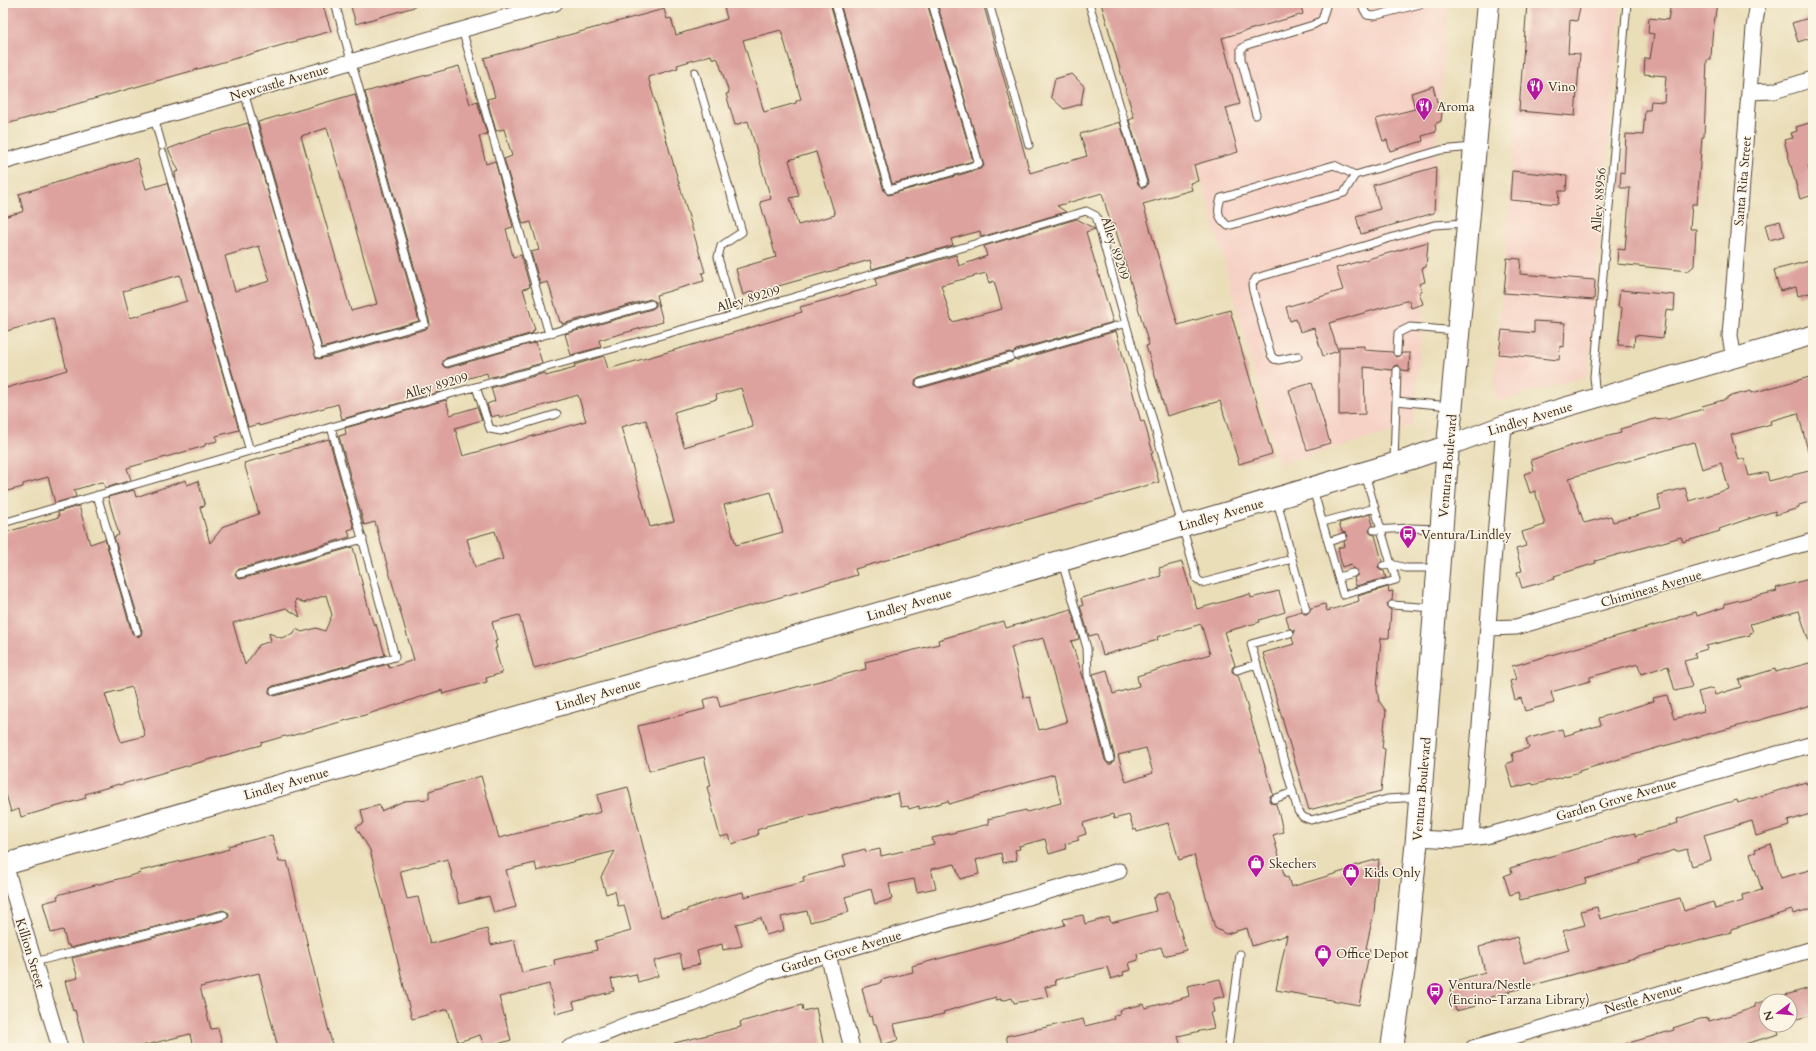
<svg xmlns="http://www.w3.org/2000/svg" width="1816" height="1051" font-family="Cardo,serif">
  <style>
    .built { fill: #f6d1c5 }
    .building { fill: #dda29e; fill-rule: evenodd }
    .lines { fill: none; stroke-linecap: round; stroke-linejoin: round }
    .service-casing { stroke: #554535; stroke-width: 9 }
    .minor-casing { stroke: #554535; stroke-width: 17 }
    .tertiary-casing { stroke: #554535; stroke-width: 21 }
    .secondary-casing { stroke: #554535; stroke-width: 23 }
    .primary-casing { stroke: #554535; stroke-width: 24 }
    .service { stroke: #fff; stroke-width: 7 }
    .minor { stroke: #fff; stroke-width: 15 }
    .tertiary { stroke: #fff; stroke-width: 19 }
    .secondary { stroke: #fff; stroke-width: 21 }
    .primary { stroke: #fff; stroke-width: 22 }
    .labels { text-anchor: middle; stroke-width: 3; stroke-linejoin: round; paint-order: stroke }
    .street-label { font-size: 13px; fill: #3b2a1e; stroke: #fcf5e5 }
    .poi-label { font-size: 13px; fill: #3b2a1e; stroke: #fcf5e5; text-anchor: start }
  </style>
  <rect width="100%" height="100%" fill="#fcf5e5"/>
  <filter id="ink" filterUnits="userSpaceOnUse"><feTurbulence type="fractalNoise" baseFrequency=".025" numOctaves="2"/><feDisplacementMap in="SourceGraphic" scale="8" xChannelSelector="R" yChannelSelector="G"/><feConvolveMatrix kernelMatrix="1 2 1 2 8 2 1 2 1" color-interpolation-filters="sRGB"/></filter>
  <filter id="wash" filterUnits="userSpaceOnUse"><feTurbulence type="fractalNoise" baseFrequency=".012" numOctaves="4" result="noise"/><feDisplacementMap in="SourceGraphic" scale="16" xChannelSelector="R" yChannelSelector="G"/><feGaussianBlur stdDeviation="0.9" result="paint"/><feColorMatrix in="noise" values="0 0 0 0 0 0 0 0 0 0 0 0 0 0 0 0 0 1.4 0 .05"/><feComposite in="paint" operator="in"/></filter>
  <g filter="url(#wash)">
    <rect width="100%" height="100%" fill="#eadeb9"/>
    <path class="built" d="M1154,3H1448L1413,426L1279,464Z
      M1525,3H1621L1587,376L1502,401L1497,399L1494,394Z"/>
    <g id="blocks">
      <path class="building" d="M3,3H322L331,31L3,125Z
        M350,3H414V7L356,24Z
        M723,3H830L884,191L888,195L980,169L984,166L937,3H983L1030,173L1087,156L1080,134L1120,122L1138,184L1142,188L1146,187L1148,182L1129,120L1134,118L1101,3H1300L1303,14L1222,38L1240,104L1226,108L1238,152L1194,165L1198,181L1190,183L1192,190L1143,204L1178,325L1230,310L1272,454L1239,464L1220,401L1167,416L1146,346L1149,345L1114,224L1111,225L1102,193L1057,206L1066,212L981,237L980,231L951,239L953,245L872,269L870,260L754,293L753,291L743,295L736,269L776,257L760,202L771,199L748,121L735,125L726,94L729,93L718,59L712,58L711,55L677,65L678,68L648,77L705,272L702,273L704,281L656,295L663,322L599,340L601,347L571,355L565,334L652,309L656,306V302L650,299L562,324V322H560L548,282L540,284L531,252L539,250L531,222L523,224L504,159L512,156L504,129L496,131L487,99L495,97L484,58L664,9L667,19L671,18L676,35L727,19ZM781,30L801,99L796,101V103L764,112L743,40ZM816,152L835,215L798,225L790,198L799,196L789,160Z
        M840,3H927L973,161L892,184Z
        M1527,3H1581L1577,21L1570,20L1568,53L1580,54L1575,116L1519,111Z
        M1671,3H1717L1712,37L1711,60H1707L1704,137H1702L1697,204H1692L1690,229H1696L1694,266L1688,271L1617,264L1618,249L1625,250L1630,188H1621L1620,186L1621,172L1624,173L1626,134L1643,135L1645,110H1650L1651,101L1664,102L1666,76L1644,74L1645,58L1650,59L1654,34L1648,33L1649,18L1668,20Z
        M1809,18L1810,23L1813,22V37L1798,42L1792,23Z
        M459,66L470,104L477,101L487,134L479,136L486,164L495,161L513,227L506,229L513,257L521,255L530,287L523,289L535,330H533V333L446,358L442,364L444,367L448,368L536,342L542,363L488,378L487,373L441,386L443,391L342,419L338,404L259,426V424L248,427L176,181L175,172L179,171L168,149L205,135L248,123L316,358L320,359L426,329L430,323L365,92ZM259,246L270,281L235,291L225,256Z
        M1072,74L1084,86L1081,104L1064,109L1051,97L1055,79Z
        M1433,86L1437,102L1443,103L1441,121L1435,124L1436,132L1422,136L1423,141L1390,151L1387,140L1383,141L1376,119L1415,109L1411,93Z
        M355,94L419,321L322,348L258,122ZM327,128L377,304L351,311L301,136Z
        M1809,123L1813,139V165L1808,166L1813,183V195L1800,199L1784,140L1793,138L1791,133L1797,131L1796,127Z
        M137,158L146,189L167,183L239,430L216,436L217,441L205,444V446L127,468L131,480L105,488L103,482H101L74,490L76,497L55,503L48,477L23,484V487L3,492V389L67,370L53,318L3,332V217L22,212L23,210L19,194ZM180,275L187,301L130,318L123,291Z
        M1436,167L1434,213L1361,234L1356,216L1380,209L1373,185Z
        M1512,171L1567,176L1566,191H1559L1558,204L1510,200Z
        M1077,219L1095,229L1086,232L1113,322L1016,350L1013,353L1009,352L919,378L915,381V385L921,388L1011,362L1014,359L1018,360L1116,331L1141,422L1144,421L1153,453H1151L1159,482L855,569L857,575L534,668L519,615L492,622L497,641H495L497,648H495L502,673L486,678L487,682L443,694L442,690L365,715L287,737L285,736L261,743V745L119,785V784L85,794L86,798L21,817L19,809L11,812L3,783V533L59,517L58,512L79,506L90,544L105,539L132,633L138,637L141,635L142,631L114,537L119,535L108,497L134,490L136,497L186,480L187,485L198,481L205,506L200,507L210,543L224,526L259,514L244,463L329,439L354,528L348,530L350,537L239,569L235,575L237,578L241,579L353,547L370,614L374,625L376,624L385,655L273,686L269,689V693L275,696L388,664L389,668L414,660L375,522L364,525L339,436L346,434L345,428L446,400L450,415L477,407L482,420L455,428L463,456L586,421L578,395L500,418L499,415L491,417L487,404L495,401L491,388L545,373L546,376L575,368L574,365L604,356L608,369L699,343L802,312L800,307L877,286L875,279L956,255L959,266L987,256L984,246ZM986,273L989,283L994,281L1002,309L952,322L941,285ZM741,388L753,427L684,447L674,412L717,399L716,395ZM646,420L674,521L650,527L621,427ZM771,492L783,532L736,545L724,505ZM495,531L503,559L475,567L467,539ZM326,595L332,615L325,631L316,628L302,632L296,629L294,634L281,638L269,633L271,641L259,645L245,665L233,623L286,608L300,617L295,602L296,599L304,603ZM132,687L145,736L121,742L105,694Z
        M1780,221L1785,236L1769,240L1765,225Z
        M1428,242L1426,267L1422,268L1425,282L1419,284L1422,291L1419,292L1423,304L1411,308L1409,300L1329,323L1338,351L1323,356L1314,328L1300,332L1296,319L1290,321L1286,307L1343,290L1336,268Z
        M1507,258L1521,259L1520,274L1595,280L1594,300L1504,293Z
        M1813,260V292L1798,296L1796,287L1780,291L1774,270Z
        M1620,290L1675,295L1674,311L1666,310L1663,338L1635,335L1634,346L1618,345L1622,308L1618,307Z
        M1534,321L1565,323L1564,347L1560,346L1559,360L1499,354L1502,330L1534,333Z
        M1364,346V350L1392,352L1396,357L1400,356L1402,353H1410L1409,371L1402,370L1398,365L1394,366L1392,370L1364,367L1365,414L1339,415V347Z
        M1813,376V454H1809L1798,413L1770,421L1771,424L1731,435L1738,460L1744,458L1749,476L1767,472L1769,481L1813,470V501L1799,505V508L1775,515V511L1745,520L1719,529L1720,531L1697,538L1683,542L1681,537L1595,561L1596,563L1554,576L1555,579L1522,588L1517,572L1522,571L1516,549L1526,546L1522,532L1545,525L1535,491L1530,493L1524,474L1534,471L1531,460L1573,445L1621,433L1620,429L1658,418V420L1666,418V420L1703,409L1702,406L1727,399V397L1751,391L1752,393ZM1694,442L1702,469L1721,463L1729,489L1689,501L1685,488L1657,495L1661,509L1613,522L1611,516L1584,523L1569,478Z
        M1312,383L1330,443L1307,450L1289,390Z
        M1370,514L1373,525L1369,531L1371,534L1375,535L1382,561L1378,567L1380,570L1384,571L1386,578L1356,586L1354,578L1358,575L1357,570L1352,568L1351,564L1342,567L1338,548L1345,546L1344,542L1348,536L1346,533L1342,532L1339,523Z
        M1182,562L1197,609L1250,594L1251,598L1279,591L1285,612L1259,620L1260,622L1224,632L1235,665L1232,668V672L1238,675L1273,794L1270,796L1269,800L1271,803L1276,804L1280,818L1283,832L1273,835L1285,878L1288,877L1291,887L1351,869L1350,867L1379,859L1374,912L1366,948L1370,949L1359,1005L1276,990L1287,935L1252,946L1247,928L1226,934L1215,928L1194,855L1179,860L1168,823L1137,832L1136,829L1134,830L1129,815L1114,819L1113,814L1083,823L1086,834L1077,837L1079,840L1065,844L1066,849L1049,854L1045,839L1019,846L1020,849L1015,850L1017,860L1003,863L1001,853L976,860L979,874L960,879L955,864L931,869L936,888L917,892L914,879L889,884L892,899L875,904L871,889L845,897L849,912L810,922L807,911L781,917L784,930L766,935L761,918L736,924L742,946L723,950L722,944L697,951L700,964L683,968L680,954L654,961L658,976L638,982L636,974L611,979L614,991L573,1002L575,1009L556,1014L549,984L499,997L511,1040L485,1048L480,1035L458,1042L448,1009L412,1019L370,850L356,827L364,823L361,810L380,805L381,811L404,801L429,799V791L481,776L499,838L601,812L597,795L628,787L661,917L687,911V909L718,898L743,892L744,897L804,882L803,877L846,866L843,855L865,849L866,852L880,849L881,856L934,844L932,838L989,824L988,819L1026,810L1027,812L1061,803L1054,774L949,804L948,801L919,809V806L909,809L908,806L901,807L898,793L766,826V827L757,830L758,835L732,844L729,835L720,837L707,787L711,786L704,757L649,771L638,726L705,709L703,700L717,696L720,707L866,669L865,662L939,644L938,640L1004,621L1006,628L1071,609L1079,639L1071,641L1083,677L1105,760L1108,764H1112L1115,758L1093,674L1107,670L1113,694L1139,686L1137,676L1210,654L1201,624L1157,637L1158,640L1103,655L1097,634L1089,636L1080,606H1083L1081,598L1161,576L1159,568ZM1043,638L1067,722L1039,730L1030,697L1024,698L1011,647ZM1146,748L1153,773L1126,782L1118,755ZM615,851L601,877L606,894L615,891L618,906L624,905L631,931L595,941L597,950L554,960L555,965L522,973L514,940L491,945L487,929L430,944L418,897L407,899L400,871L448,859L459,904L489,896L494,913L516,907L506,870L535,863L537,871Z
        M1813,578V642H1809L1799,611L1750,624L1753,632L1750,633V635L1706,646L1707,649L1694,653L1696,658L1684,661L1692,687L1675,691L1668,666L1641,674L1638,664L1590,677V681L1551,692L1554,703L1525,711L1521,698L1515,700L1510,681L1516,679L1512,666L1678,619V617L1696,612L1697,616L1725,607L1724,604L1777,591L1776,588Z
        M1388,587L1389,592L1393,591L1392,600L1387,604L1388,608L1391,610L1389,638H1381L1377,689L1379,701L1386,711L1382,748L1385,749L1381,791L1309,810L1263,653L1294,644L1292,638L1295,631L1289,628L1286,616L1301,611L1304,614H1308L1311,608L1325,604L1327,611L1359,601L1358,596Z
        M1813,662V701L1810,702L1811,705L1753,722L1660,747L1579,771L1580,772L1533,785L1532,783L1513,788L1506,764L1514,761L1512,753L1529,748L1526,739L1562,729L1564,736L1601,725L1599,718L1654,701L1653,698L1667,695L1674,719L1704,711L1698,692L1713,688L1715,695L1741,687L1739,680L1775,669L1776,672Z
        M1806,782V784L1813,782V813L1788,821L1789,826L1756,836L1752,821L1704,835L1711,860L1692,866L1687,849L1676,852L1675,850L1639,861L1640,863L1585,879L1586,883L1552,892L1520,900L1518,892L1510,895L1504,876L1512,873L1510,868L1617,837L1635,833V836L1678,823L1677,819L1706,809L1737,800L1738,803Z
        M272,835L279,862L287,861L333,1048H278L259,973L200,987L211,1029L218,1028L223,1048H193L190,1034L134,1048H85L75,1010L73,1011L65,981L78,978L72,958L225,920L229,917V913L223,910L70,948L69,945H67L63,930L51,933L43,903L58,899L57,896L61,894L141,873L140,871L219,852L229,849L228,846Z
        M1771,844L1781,878L1813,869V908L1793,914L1792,910L1731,929L1732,932L1511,991L1475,1002L1476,1006L1456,1011L1450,989L1460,986L1458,980L1485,972L1479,947L1517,937L1524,963L1569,950L1563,931L1585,925L1581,911L1597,907L1600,919L1680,898L1684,911L1713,902L1715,909L1743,901L1742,895L1762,890L1750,854L1756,852L1755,849Z
        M1169,891L1186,950L1164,956L1161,947L1137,954L1138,960L1129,963L1131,970L1123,972L1124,975L1111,979L1107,967L1055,980L1056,985L1045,987L1048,997L1014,1003L1012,998L1001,1001V999L996,1000V997L943,1012L944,1014L894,1024L898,1040L882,1045L876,1024H874L872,1016L869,1017L862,988L877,984L881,982V980L913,972L912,966L1065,925L1063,919L1083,915L1085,924L1109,917L1111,923L1156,911L1153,898L1156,897V895Z
        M1220,979L1225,996L1213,999V1001L1212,1002L1214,1012L1210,1013L1214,1028L1178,1036L1181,1048H1009L1006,1036L1083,1019L1085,1026L1114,1019L1113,1016L1120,1015L1119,1010L1144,1004L1145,1008L1177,1000L1189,996L1187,986Z
        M1813,987V1015L1790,1021V1001H1766V1025H1778H1776L1779,1034L1731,1048H1625V1044L1674,1030L1673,1028L1700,1019L1708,1018L1709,1021L1735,1014L1755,1007V1004Z
        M802,1005L803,1011L816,1008L824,1048H675L674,1043L741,1027L740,1022Z"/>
    </g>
  </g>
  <g filter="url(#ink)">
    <use href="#blocks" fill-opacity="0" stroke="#554535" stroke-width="1"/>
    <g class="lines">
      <defs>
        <path id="service" d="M835,3L889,190L979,164L932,3
          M989,3L1029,145
          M1089,3L1143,183
          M1360,3L1367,15L1374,16L1424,3
          M462,29L549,334
          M695,72L742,232L721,246L718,257L734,315
          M244,92L319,354L425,324L335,3
          M1256,115L1241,59V49L1247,45L1313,25L1322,20L1327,3
          M154,118L162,146
          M163,153L250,451
          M1355,175L1334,165L1221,198C1217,211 1217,217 1228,226L1344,193L1355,175L1441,150L1472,147
          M1397,352L1398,333L1410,327L1457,331
          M1017,355L1126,323
          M1298,356L1279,360L1274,359L1271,355L1253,291L1252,285L1256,278L1434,225L1466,223
          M447,363L651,304
          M920,383L1010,357
          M476,387L490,429L501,431L557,414
          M1596,396L1594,377L1627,3
          M1396,401L1450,406
          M1394,462L1397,370
          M1365,474L1391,564L1406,568H1437
          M1313,489L1343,595L1396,580L1391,564L1383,566
          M97,495L137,632
          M1323,522L1375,508
          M3,523L331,427L734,315L1086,211L1096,216L1197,579L1202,583L1292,559L1277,500
          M1374,530L1409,528L1439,529
          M1328,542L1343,537
          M1292,559L1306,609
          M1062,562L1087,648L1088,676L1110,759
          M240,574L363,539
          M1338,577L1353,573
          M1392,605L1434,608
          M1290,633L1251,644L1298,811L1303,817L1311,820L1387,799L1419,797
          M1237,670L1257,664
          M274,691L395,657L331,427
          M1274,799L1293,792
          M34,962L224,915
          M1228,1048L1240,954"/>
        <path id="minor" d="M1749,92L1774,91L1813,79
          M3,162L555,3
          M1734,359L1730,336L1754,28L1758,3
          M1489,628L1516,627L1813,541
          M1417,838L1454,840L1486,836L1813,744
          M1471,838L1504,425
          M3,858L60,1048
          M828,955L852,1048
          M569,1048L633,1022L693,1004L767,972L1119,871
          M1473,1048L1813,949"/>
        <path id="tertiary" d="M1448,446L1504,425L1813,335"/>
        <path id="secondary" d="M3,865L1182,526L1410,459L1448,446"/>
        <path id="primary" d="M1392,1048L1404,968L1417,838L1448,446L1488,3"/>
      </defs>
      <use href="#service" class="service-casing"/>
      <use href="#minor" class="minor-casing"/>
      <use href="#tertiary" class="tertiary-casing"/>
      <use href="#secondary" class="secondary-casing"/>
      <use href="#primary" class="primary-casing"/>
      <use href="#service" class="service"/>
      <use href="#minor" class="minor"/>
      <use href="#tertiary" class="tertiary"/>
      <use href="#secondary" class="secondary"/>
      <use href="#primary" class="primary"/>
    </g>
  </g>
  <defs>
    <symbol id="restaurant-pin" viewBox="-11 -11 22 30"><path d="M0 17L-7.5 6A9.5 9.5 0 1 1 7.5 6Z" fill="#b5179e" stroke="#fcf5e5"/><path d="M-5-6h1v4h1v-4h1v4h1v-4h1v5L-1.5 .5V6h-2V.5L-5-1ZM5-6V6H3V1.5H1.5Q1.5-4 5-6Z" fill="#fff"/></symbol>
    <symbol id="bus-pin" viewBox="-11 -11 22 30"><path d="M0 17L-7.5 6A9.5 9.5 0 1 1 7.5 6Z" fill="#b5179e" stroke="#fcf5e5"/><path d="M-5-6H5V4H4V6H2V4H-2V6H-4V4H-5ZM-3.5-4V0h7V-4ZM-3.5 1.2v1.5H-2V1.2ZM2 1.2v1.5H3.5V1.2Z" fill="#fff"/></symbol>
    <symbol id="shop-pin" viewBox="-11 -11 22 30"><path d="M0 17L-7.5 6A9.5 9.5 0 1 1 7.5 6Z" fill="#b5179e" stroke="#fcf5e5"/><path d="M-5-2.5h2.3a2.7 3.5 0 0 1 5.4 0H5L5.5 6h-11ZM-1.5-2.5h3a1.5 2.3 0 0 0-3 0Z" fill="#fff"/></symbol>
  </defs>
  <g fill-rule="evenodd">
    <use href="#restaurant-pin" x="1525" y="76" width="20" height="27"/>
    <use href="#restaurant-pin" x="1414" y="96" width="20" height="27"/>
    <use href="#bus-pin" x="1398" y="524" width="20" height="27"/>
    <use href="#shop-pin" x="1246" y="853" width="20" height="27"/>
    <use href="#shop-pin" x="1341" y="862" width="20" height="27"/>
    <use href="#shop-pin" x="1313" y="943" width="20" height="27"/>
    <use href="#bus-pin" x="1425" y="981" width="20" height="27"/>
  </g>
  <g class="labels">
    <g class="street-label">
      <text transform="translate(279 82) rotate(-16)" y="5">Newcastle Avenue</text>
      <text transform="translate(1742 181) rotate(-85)" y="5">Santa Rita Street</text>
      <text transform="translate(1598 200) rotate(-85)" y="5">Alley 88956</text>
      <text transform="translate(1116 248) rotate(72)" y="5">Alley 89209</text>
      <text transform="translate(748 298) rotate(-16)" y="5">Alley 89209</text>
      <text transform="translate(436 385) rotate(-16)" y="5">Alley 89209</text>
      <text transform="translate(1530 418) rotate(-17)" y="5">Lindley Avenue</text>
      <text transform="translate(1447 466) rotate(-85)" y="5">Ventura Boulevard</text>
      <text transform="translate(1221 514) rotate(-16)" y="5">Lindley Avenue</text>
      <text transform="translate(1651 588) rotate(-16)" y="5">Chimineas Avenue</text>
      <text transform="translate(909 604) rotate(-16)" y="5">Lindley Avenue</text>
      <text transform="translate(598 694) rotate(-16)" y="5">Lindley Avenue</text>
      <text transform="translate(286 783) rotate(-16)" y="5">Lindley Avenue</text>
      <text transform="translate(1421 789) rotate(-85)" y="5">Ventura Boulevard</text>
      <text transform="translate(1616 799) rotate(-16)" y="5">Garden Grove Avenue</text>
      <text transform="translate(841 951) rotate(-16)" y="5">Garden Grove Avenue</text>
      <text transform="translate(31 953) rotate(73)" y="5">Killion Street</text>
      <text transform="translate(1643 998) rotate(-16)" y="5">Nestle Avenue</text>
    </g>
    <g class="poi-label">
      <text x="1548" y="91">Vino</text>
      <text x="1437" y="111">Aroma</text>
      <text x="1421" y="539">Ventura/Lindley</text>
      <text x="1269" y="868">Skechers</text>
      <text x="1364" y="877">Kids Only</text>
      <text x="1336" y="958">Office Depot</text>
      <text x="1448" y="989">Ventura/Nestle<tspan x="1448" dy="15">(Encino-Tarzana Library)</tspan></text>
    </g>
  </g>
  <rect width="1816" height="1051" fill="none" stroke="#fcf5e5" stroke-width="16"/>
  <g transform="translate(1778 1013) rotate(254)"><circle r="19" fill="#fcf5e5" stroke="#afa495"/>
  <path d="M0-3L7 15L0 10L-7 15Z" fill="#b5179e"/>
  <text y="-6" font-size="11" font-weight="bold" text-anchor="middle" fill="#3b2a1e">N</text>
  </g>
</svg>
